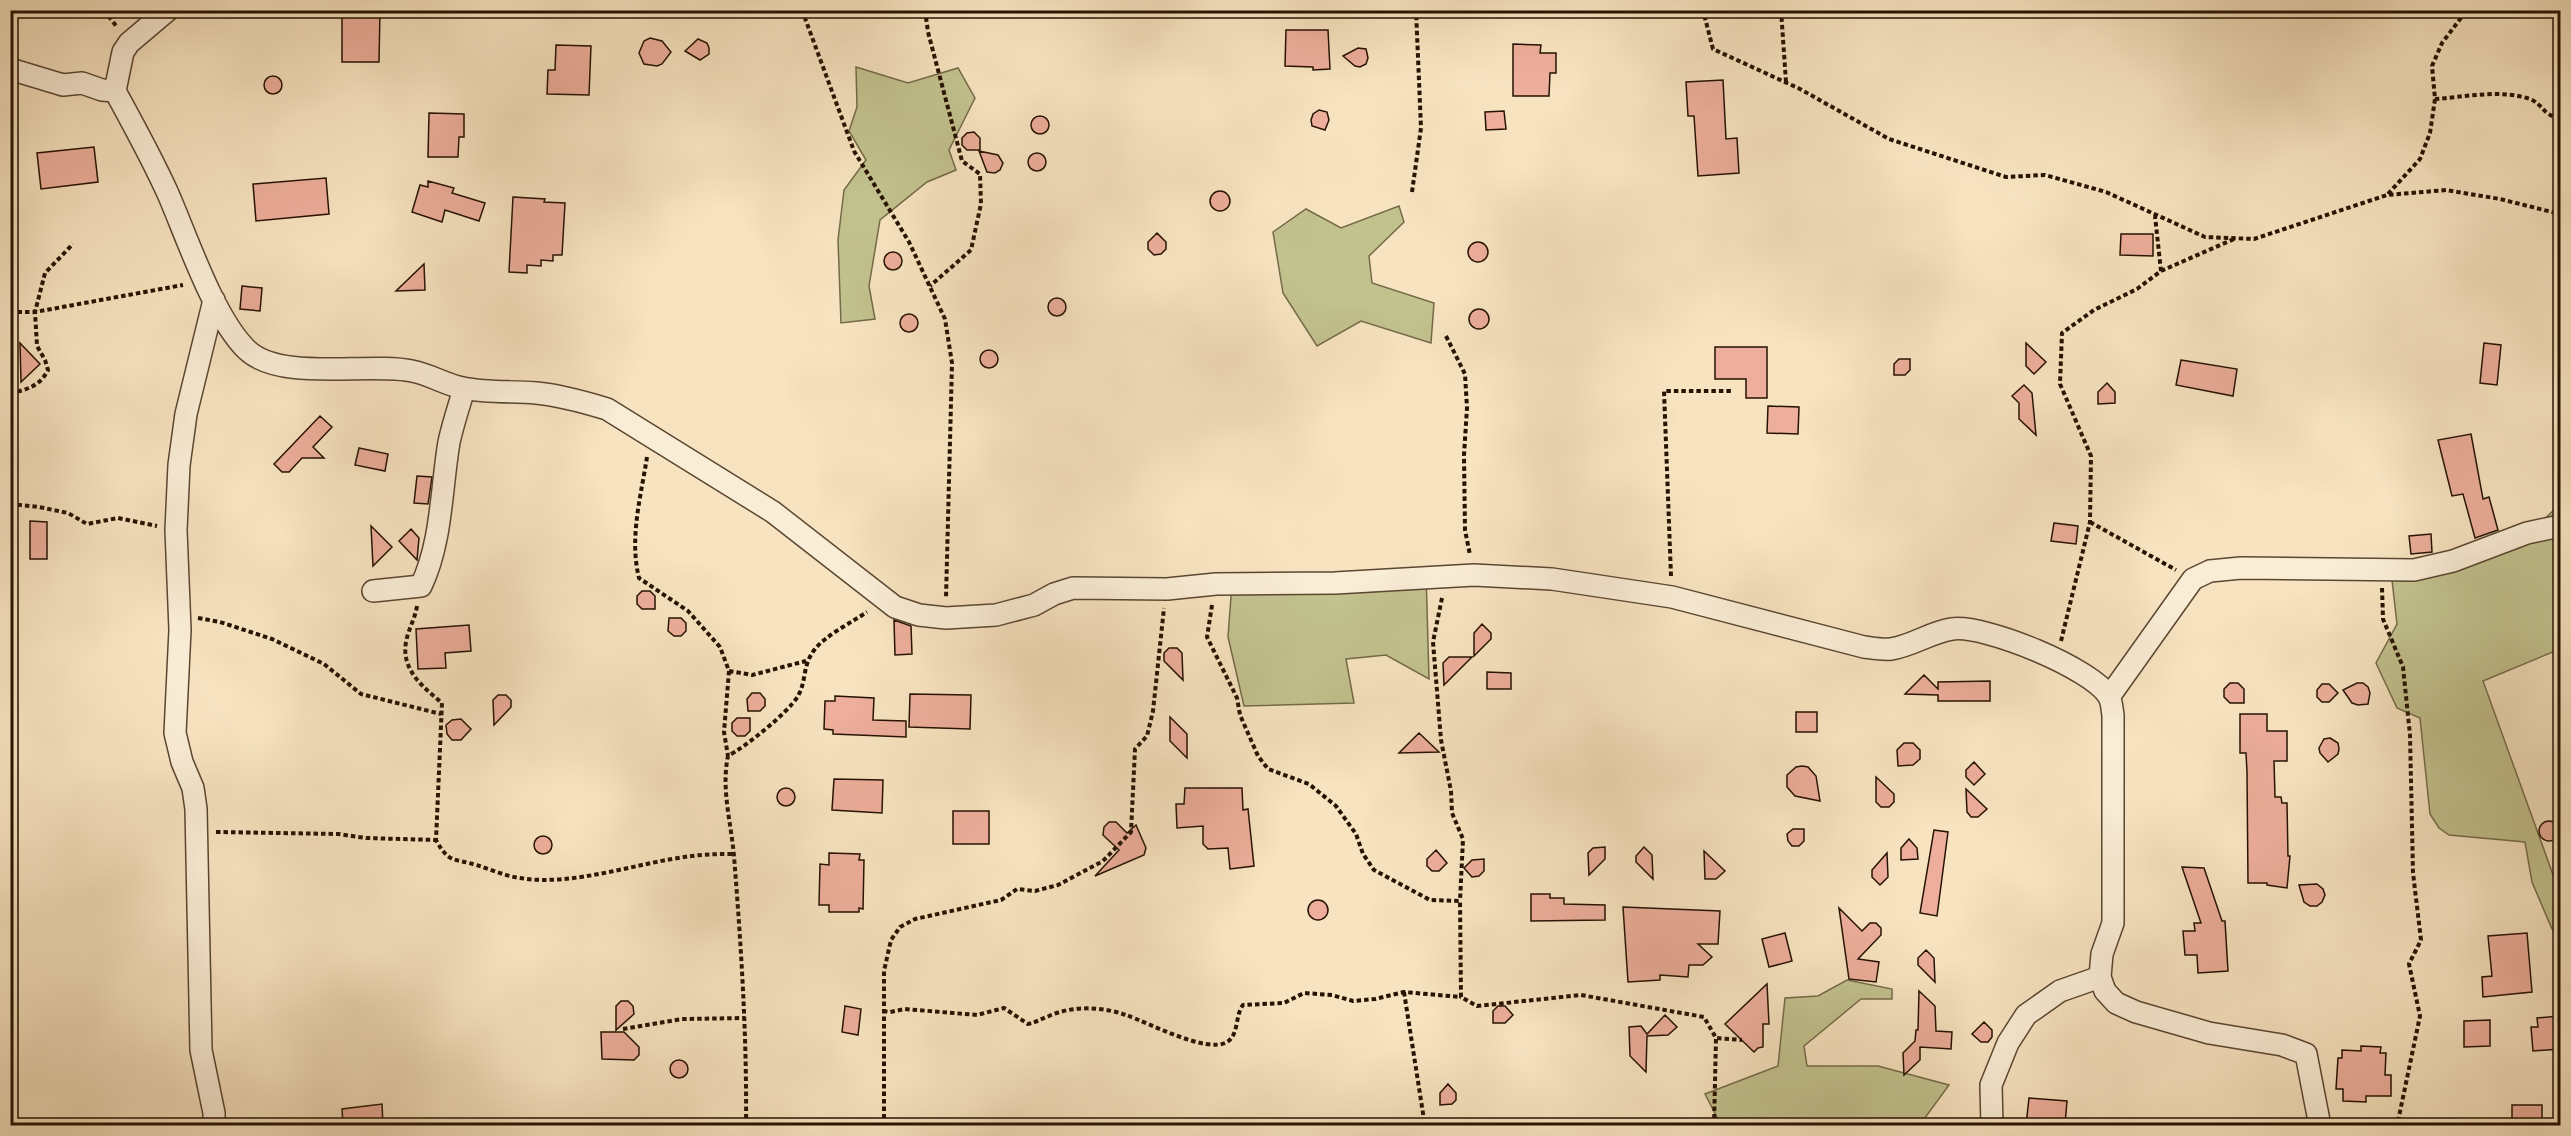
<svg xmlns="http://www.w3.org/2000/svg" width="2571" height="1136" font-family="'IM FELL Great Primer',serif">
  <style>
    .green { fill: #c2c28e; stroke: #746a48; stroke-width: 1.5 }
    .building { fill: #edae9b; stroke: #261201; stroke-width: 1.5 }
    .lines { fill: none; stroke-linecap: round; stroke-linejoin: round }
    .street-casing { stroke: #5a4631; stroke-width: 24 }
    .path { stroke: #261201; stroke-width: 4; stroke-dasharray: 4.5 3; stroke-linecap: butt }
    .street { stroke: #faedd6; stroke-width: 21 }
  </style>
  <rect width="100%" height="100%" fill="#f7e3c0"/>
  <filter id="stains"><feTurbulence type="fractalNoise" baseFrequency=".00333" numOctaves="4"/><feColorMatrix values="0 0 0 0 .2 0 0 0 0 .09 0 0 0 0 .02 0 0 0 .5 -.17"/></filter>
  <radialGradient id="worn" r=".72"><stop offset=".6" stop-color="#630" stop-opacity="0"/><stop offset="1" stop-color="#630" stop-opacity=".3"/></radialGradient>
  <path class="green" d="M856,67L908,83L958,68L975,98L949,150L956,170L927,182L880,220L869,286L875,319L841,323L838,240L844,190L866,160L849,131L857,107Z
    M1399,206L1404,222L1369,256L1372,283L1434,303L1431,343L1361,321L1317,346L1283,293L1273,232L1306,209L1341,228Z
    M2560,504V649L2483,681L2556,883L2560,887V934L2552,929L2532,882L2525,842L2449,835L2439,828L2430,814L2420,718L2397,708L2376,663L2397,624L2392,580L2515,548Z
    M1426,572L1429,679L1386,655L1346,659L1354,703L1244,706L1228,637L1232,583Z
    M1847,980L1892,989V999H1861L1804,1046L1807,1066H1878L1949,1085L1919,1126L1721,1125L1705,1094L1778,1066L1785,998L1818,996Z"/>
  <path class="building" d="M342,10H380L379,62H342Z
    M1286,30H1328L1330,69L1313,70V67L1285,66Z
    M650,38L662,41L671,52L662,64L657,66L644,64L639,53L644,41Z
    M698,39L707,43L709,48V54L700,60L685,51Z
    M1513,44L1541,45L1540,53H1556V73H1550L1549,96H1513Z
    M556,45L591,46L589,95L547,94L548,70H555Z
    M1358,48L1366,49L1368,58L1366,64L1360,67L1355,66L1343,56Z
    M264 85a9 9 0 1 1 18 0a9 9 0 1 1-18 0Z
    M1723,80L1726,139L1737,138L1739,173L1698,176L1694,116H1688L1686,82Z
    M1319,110L1327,112L1329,120L1325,130L1312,126L1311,120L1313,114Z
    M1504,111L1506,129L1486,130L1485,112Z
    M429,113L464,114V137H459L458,157H428Z
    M1031 125a9 9 0 1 1 18 0a9 9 0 1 1-18 0Z
    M974,132L980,138V150H967L962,145V138L967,133Z
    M94,147L98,182L41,189L37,153Z
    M979,151L998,155L1003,163L1000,170L995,173L987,172Z
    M1028 162a9 9 0 1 1 18 0a9 9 0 1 1-18 0Z
    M326,178L329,214L256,221L253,184Z
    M428,181L454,188L452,193L485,203L479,221L445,210L442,222L412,212L420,185L428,187Z
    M1210 201a10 10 0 1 1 20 0a10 10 0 1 1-20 0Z
    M513,197L545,199L544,202L565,203L562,255H553V261L541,260V266L527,265V273L509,272Z
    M1157,233L1166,242V249L1161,254L1154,255L1148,249V242Z
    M2121,234H2153V256L2120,255Z
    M1468 252a10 10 0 1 1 20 0a10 10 0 1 1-20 0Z
    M884 261a9 9 0 1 1 18 0a9 9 0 1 1-18 0Z
    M424,264L425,290L396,291Z
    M242,286L262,288L260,311L240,309Z
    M1048 307a9 9 0 1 1 18 0a9 9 0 1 1-18 0Z
    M1469 319a10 10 0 1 1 20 0a10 10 0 1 1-20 0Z
    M900 323a9 9 0 1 1 18 0a9 9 0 1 1-18 0Z
    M20,343L40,364L21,382Z
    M2026,343L2046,362L2034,374L2026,366Z
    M2484,343L2501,345L2497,385L2480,383Z
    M1715,347H1767V398H1746V379H1715Z
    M980 359a9 9 0 1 1 18 0a9 9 0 1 1-18 0Z
    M1899,359H1910V370L1905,375H1894V364Z
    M2181,360L2237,369L2233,396L2176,385Z
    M2107,383L2115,392V403L2098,404V392Z
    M2024,385L2032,393L2036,435L2019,419V403L2012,396Z
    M1768,406L1799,407L1798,434L1767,433Z
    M320,416L332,427L313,447L324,458H302L289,472H282L274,464Z
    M2471,434L2483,499L2489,497L2498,530L2475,538L2463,494L2452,496L2438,440Z
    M359,448L388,454L385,471L355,465Z
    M417,476L432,477L428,504L414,503Z
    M30,521L47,522V559H30Z
    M2054,523L2078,526L2076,544L2051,541Z
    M371,526L392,547L373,566Z
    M411,529L419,538L417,560L399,541Z
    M2431,534L2432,552L2411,554L2409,536Z
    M642,591H650L655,596V609H642L637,604V596Z
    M669,618H681L686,623V631L681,636H674L668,631Z
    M894,620L911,626L912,654L895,655Z
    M1482,624L1491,633V639L1474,656V633Z
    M469,625L471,651L445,653L446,668L418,669L416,629Z
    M1169,648H1177L1182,653L1183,680L1164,661V653Z
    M1449,657H1472L1444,685L1443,663Z
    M1487,672L1511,673V689H1487Z
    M1924,675L1938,689V682L1990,681V701H1938V695L1905,694Z
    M2230,683H2238L2244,689V703H2230L2224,697V689Z
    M2357,683H2363L2368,687L2370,693L2368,704L2358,705L2352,703L2343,690Z
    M2322,684H2329L2338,693L2329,702H2322L2317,697V690Z
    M752,693H760L765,699V706L760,711H748L747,699Z
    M910,694L971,695L970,729L909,727Z
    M498,695H506L511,700V707L494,725L493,700Z
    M835,696L874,698L873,720L906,721V737L833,734V730L824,729L825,701H835Z
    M1796,712H1817V732H1796Z
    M2240,714H2267V731H2287V761H2274L2275,797H2281L2282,803H2287L2288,856H2290L2287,888L2267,885V883H2248L2247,772L2246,753H2240Z
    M1170,717L1187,734V758L1170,741Z
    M737,718H750V731L745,736H737L732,731V723Z
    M461,719L471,729L461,740H452L447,734L446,725L452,720Z
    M1419,733L1439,752L1399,753Z
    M2330,738L2338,743L2339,749L2338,754L2328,762L2320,753L2319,748L2324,739Z
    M1904,743H1913L1920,750V759L1913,765L1898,766L1897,750Z
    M1974,762L1985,774L1974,785L1966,777V770Z
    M1802,766L1808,767L1816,776L1820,801L1795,796L1787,787V775L1796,767Z
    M1876,777L1894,794V802L1889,807H1881L1876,802Z
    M834,779L883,780L882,813L832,810Z
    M777 797a9 9 0 1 1 18 0a9 9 0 1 1-18 0Z
    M1185,788H1242L1243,810L1248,809L1254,866L1230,869L1228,848L1208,849L1203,844V826L1177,828L1176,804H1184Z
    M1966,789L1987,809L1978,817H1971L1967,812Z
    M953,811H989V844H953Z
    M2539 831a10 10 0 1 1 20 0a10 10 0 1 1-20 0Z
    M1109,822H1116L1127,833L1136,825L1146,848L1144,855L1095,876L1119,850L1103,835L1104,827Z
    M1793,829H1804V841L1799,846H1792L1788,841L1787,834Z
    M1934,830L1948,832L1937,916L1920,913Z
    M534 845a9 9 0 1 1 18 0a9 9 0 1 1-18 0Z
    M1909,839L1917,848L1918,859L1901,860V848Z
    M1605,847V859L1589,875L1588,853L1593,848Z
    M1644,847L1652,855L1653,879L1636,862V856Z
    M1436,850L1447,863L1439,871H1432L1427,866V859Z
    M1704,851L1725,871L1716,879H1705Z
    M829,853L860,854L859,860H864L863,909L859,908V912H829V905H819L820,864L829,865Z
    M1887,853L1888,877L1880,885L1872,877V870Z
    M1484,859V871L1479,876L1472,877L1464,868L1472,860Z
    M2182,867L2204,868L2222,921H2225L2228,971L2198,973L2197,955H2185L2183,931H2195L2194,923H2201Z
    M2317,884L2323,889L2325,895L2322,902L2317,906H2310L2304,902L2299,885Z
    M1531,894H1550V898H1564V904L1605,905V920L1531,921Z
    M1308 910a10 10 0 1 1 20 0a10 10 0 1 1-20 0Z
    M1623,907L1720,911L1718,944H1698L1712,957L1703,965H1689L1688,977L1660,975V980L1628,982Z
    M1839,908L1862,931L1870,923H1876L1881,928V935L1858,959L1879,962L1876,982L1849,979Z
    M1785,933L1792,961L1769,967L1762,939Z
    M2527,933L2532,992L2483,997L2482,977L2492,976L2488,936Z
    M1926,950L1934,958L1935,982L1918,965V958Z
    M1767,984L1769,1024H1763V1047L1758,1048L1754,1052L1725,1024Z
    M1919,991L1935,1006L1936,1031L1952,1032L1951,1049L1920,1047V1060L1904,1075L1903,1053L1915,1041L1916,1030H1918Z
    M621,1001H628L633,1006L634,1014L616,1030V1006Z
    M845,1006L861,1009L858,1035L842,1032Z
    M1498,1006H1505L1513,1015L1505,1023H1493V1011Z
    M1665,1015L1677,1027L1668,1035L1647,1036L1646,1072L1630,1056L1629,1027L1641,1026L1647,1034Z
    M2560,1016V1049L2533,1051L2531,1027H2538L2537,1018Z
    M2490,1020V1046L2464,1047V1021Z
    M1984,1022L1992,1030V1037L1988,1042H1981L1972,1034Z
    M601,1032H624L639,1047V1055L634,1060L602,1059Z
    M2361,1046L2381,1047L2380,1053H2386L2385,1075H2391V1096H2366V1102L2343,1101V1089H2336L2338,1058H2342V1050L2361,1051Z
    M670 1069a9 9 0 1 1 18 0a9 9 0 1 1-18 0Z
    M1448,1084L1456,1093V1100L1452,1104L1440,1105V1093Z
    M2029,1098L2067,1101L2065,1125H2026Z
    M382,1104L383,1125H343L342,1109Z
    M2512,1105H2542V1125H2512Z"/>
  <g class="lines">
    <defs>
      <path id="street" d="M10,69L63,85L82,83L102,90L115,91C134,126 153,160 169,196C188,240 214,318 247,350C281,382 368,362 412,371C429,374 446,385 463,388C487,393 513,391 536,393C560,395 584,402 607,409L773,512L895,607L919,615L946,618L996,615L1034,605L1054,594L1073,588L1167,589L1216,584L1335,583L1474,575L1552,579L1672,597L1864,647C1872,648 1883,650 1891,649C1912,646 1931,632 1952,629C1984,624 2094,669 2109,697C2112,702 2112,710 2113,715V923L2102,954L2100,977L2105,991L2116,1003L2136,1012L2209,1033L2282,1045L2306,1054L2320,1126
        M115,91L123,52L129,43L168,10
        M373,591L421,586C442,542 441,490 449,442C453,424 459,406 464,389
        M2109,697L2193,579L2210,571L2241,568L2414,570L2453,561L2527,533L2560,526
        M214,1126V1113L201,1050L196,809L193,788L182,762L175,733L180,630L176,530L179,465L186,414L214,300
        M1992,1126L1991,1085L2008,1043L2026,1015L2060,991L2100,977"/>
    </defs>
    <use href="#street" class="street-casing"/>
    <path class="path" d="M104,10L117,27
      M802,10L854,151L909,242L945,319L952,363L946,598
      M925,10L928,32L962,161L980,174L981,204L971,250L930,286
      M1700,10L1704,14L1713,49L1800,89L1889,139L2006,177L2045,175L2106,192L2205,237L2254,239L2387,195L2446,190L2500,199L2560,214
      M1781,10L1786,82
      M1704,14H1733L1753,10
      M2435,99C2464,97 2501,89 2530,99C2543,104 2543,116 2560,118
      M1412,192L1421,128L1416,10
      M2388,194L2420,159L2430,133L2435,99L2432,66L2442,43L2467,10
      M2161,271L2234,239
      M10,312H35L183,285
      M2560,318L2555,330L2560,364
      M1446,336L1465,374L1467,408L1464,455L1465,530L1470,555
      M10,393C27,390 40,386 48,370L45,360L37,346L35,312L45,273L73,244
      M647,457C641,496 629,538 639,578L688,611L720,647L729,671L724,732L728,756
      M10,504L39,507L68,513L87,524L118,518L157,526
      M2090,522L2176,570
      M1671,576L1664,391H1733
      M2382,588L2383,619L2403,667L2410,735L2413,873L2421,940L2409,964L2420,1016L2397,1126
      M1442,598L1433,642L1441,740L1451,791L1452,813L1463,839L1460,901
      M1212,605L1207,637L1237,698L1240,715L1258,756L1268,769L1309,784L1336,806L1356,834L1363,854L1374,870L1430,900L1460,901L1461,997L1477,1006L1581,995L1704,1017L1716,1038L1742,1040
      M417,606C415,619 408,630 406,642C401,670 423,687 442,703L436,840C449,864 454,858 476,865C490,869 505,876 520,878C573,887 639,862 692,856C706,854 720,854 734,854
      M198,618L220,622L272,639L324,664L361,694L441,714
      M2061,641L2090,522L2091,456L2060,384L2062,333L2094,310L2137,289L2161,271L2155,216
      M729,671L752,675L806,661
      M216,832L338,834L366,838L436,840
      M10,833H11
      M1404,992L1425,1126
      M883,1011L890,1012L905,1009L977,1015L1004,1008L1028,1024C1037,1022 1041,1019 1049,1016C1073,1005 1103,1007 1126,1015C1149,1023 1207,1054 1227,1042C1239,1035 1235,1015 1243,1005L1284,1003L1304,993L1332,995L1353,1001L1375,999L1404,992L1461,997
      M623,1029L682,1019L745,1018
      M746,1126C747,1035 741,945 734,856C731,822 721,789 728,756C745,747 788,713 798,696C807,680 802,665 815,649C825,636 852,622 867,612
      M884,1126V971L891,940L900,927L915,919L1001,900L1017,889L1035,891L1058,885L1103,861L1131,832L1135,749L1147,736L1153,711L1164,608
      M1714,1126L1716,1038"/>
    <use href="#street" class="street"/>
  </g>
  <rect width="2571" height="1136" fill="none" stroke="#f7e3c0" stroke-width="36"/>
  <rect x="12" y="12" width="2547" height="1112" fill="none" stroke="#261201" stroke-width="3"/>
  <rect x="18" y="18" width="2535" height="1100" fill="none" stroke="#261201" stroke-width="1.5"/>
  <rect width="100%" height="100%" filter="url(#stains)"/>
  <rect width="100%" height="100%" fill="url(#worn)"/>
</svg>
